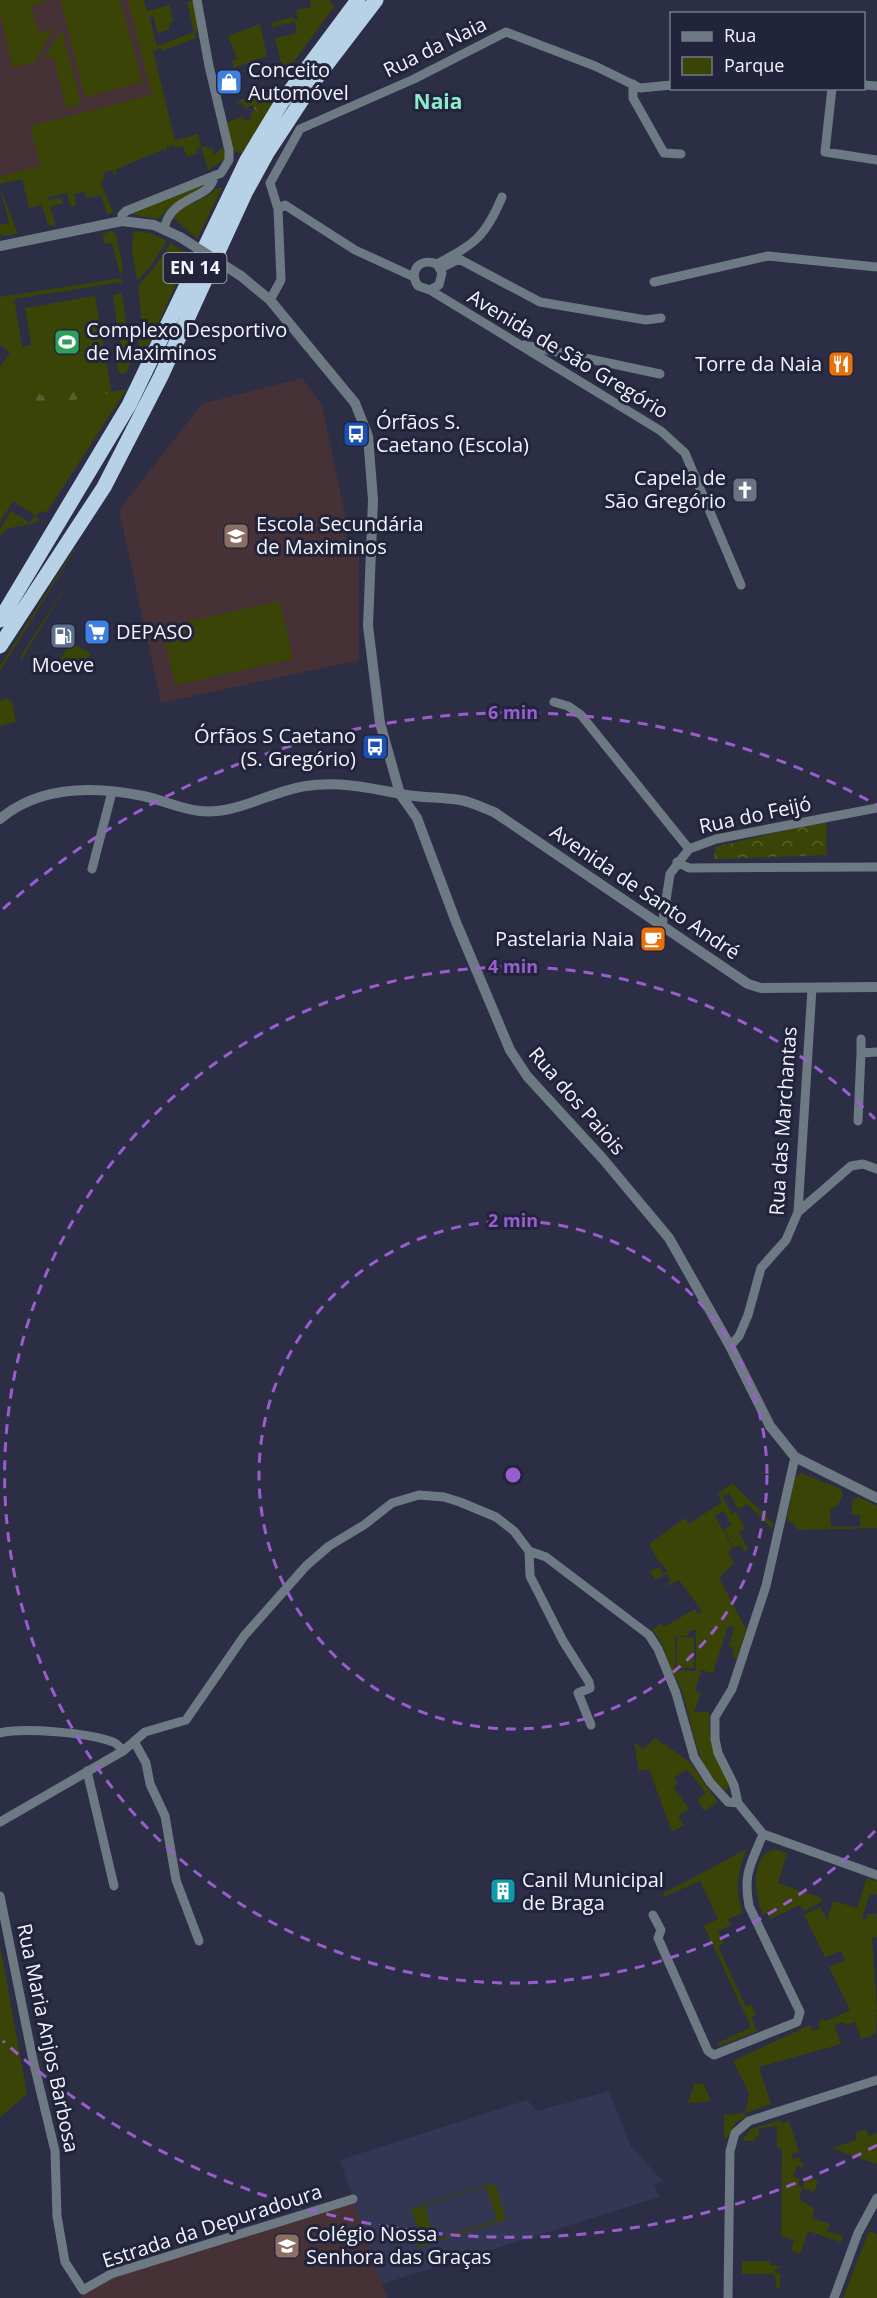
<svg xmlns="http://www.w3.org/2000/svg" width="877" height="2298" font-family="'Open Sans',sans-serif">
  <style>
    .built { fill: #343754 }
    .education { fill: #463236 }
    .green { fill: #3b4407; fill-rule: evenodd }
    .forest { fill: url(#forest-firs) }
    .park { fill: url(#park-crowns) }
    .lines { fill: none; stroke-linecap: round; stroke-linejoin: round }
    .minor { stroke: #6e7a83; stroke-width: 9 }
    .tertiary { stroke: #6e7a83; stroke-width: 10 }
    .trunk { stroke: #b7d2e6; stroke-width: 15 }
    .tertiary-bridge { stroke: #6e7a83; stroke-width: 10 }
    .ring { fill: none; stroke: #995ece; stroke-width: 3; stroke-dasharray: 10 8 }
    .labels { text-anchor: middle; stroke-width: 6; stroke-linejoin: round; paint-order: stroke }
    .shield { fill: #22243c; stroke: #b4b5c3; stroke-width: 1.5 }
    .shield-label { font-size: 18px; font-weight: bold; fill: #f2f3fd }
    .street-label { font-size: 20px; fill: #f2f3fd; stroke: #22243c }
    .poi-label { font-size: 20px; fill: #f2f3fd; stroke: #22243c; text-anchor: start }
    .neighbourhood-label { font-size: 21px; font-weight: bold; fill: #8debcd; stroke: #22243c }
    .centre { fill: #995ece; stroke: #22243c; stroke-width: 3 }
    .ring-label { font-size: 18px; text-anchor: middle; font-weight: bold; fill: #995ece; stroke: #22243c; stroke-width: 6; stroke-linejoin: round; paint-order: stroke }
  </style>
  <defs>
    <pattern id="forest-firs" width="22" height="20" patternUnits="userSpaceOnUse" patternTransform="scale(1.5)"><rect width="22" height="20" fill="#3b4407"/><path d="M5 1l3.5 6h-7zM16 11l3.5 6h-7z" fill="#585f2c"/></pattern>
    <pattern id="park-crowns" width="20" height="18" patternUnits="userSpaceOnUse" patternTransform="scale(1.5)"><rect width="20" height="18" fill="#3b4407"/><path d="M2 6a3 3 0 1 1 6 0M12 15a3 3 0 1 1 6 0" fill="none" stroke="#585f2c"/></pattern>
  </defs>
  <rect width="100%" height="100%" fill="#2c2e46"/>
  <path class="built" d="M609,2091L631,2147L663,2181L654,2184L659,2197L382,2284L340,2160L527,2100L537,2111Z"/>
  <path class="education" d="M11,0H140L175,140L0,184V5Z
    M302,378L322,405L346,519L347,552L359,556V660L161,703L119,510L202,404Z
    M353,2199L387,2298H81L83,2290L111,2274Z"/>
  <path class="green" d="M0,0H47L31,7L39,33L53,29L35,62L13,68L0,14Z
    M60,0H120L142,82L85,97Z
    M128,0H144L147,11L170,5L173,22L169,23L170,29L158,33L153,16L149,17L157,46L194,32L187,2L194,0L198,27L195,36L198,37L163,51L162,48L153,51L175,140L198,134L201,147L196,149L197,154L187,157L183,146L176,148L173,145L166,148V152L162,150L156,152V157L154,153L115,170L117,174L114,175L112,170L103,173L105,179L100,181L113,212L107,214L101,195L86,198L85,192L74,194L76,205L71,207L67,193L48,197L49,200L60,198L64,203L50,207L56,226L48,225L42,205L29,208L22,179L0,184V176L40,166L30,126L152,95Z
    M310,0H329L335,6L284,75L275,38L297,33L295,22L272,27L271,23L293,17L294,20L298,19L296,10L311,7Z
    M260,24L267,56L234,68L232,61L237,59L228,36Z
    M60,32L63,34L81,104L66,108L53,57L43,60Z
    M255,110L266,115L242,153L233,151L227,123L242,116L245,121L252,118L250,113Z
    M206,146L207,149L212,148L214,155L224,146L225,159L208,170L201,147Z
    M201,184L202,189L173,205L158,219L131,214Z
    M0,188L18,234L0,236V225L9,223Z
    M216,188H222L197,239L173,217C185,202 205,202 216,188Z
    M111,231L116,234L123,268L120,274L112,243L104,244L103,234Z
    M133,231L150,233L167,241L150,267L137,281L132,251Z
    M171,243L189,255L144,355L138,349L141,314L138,285L154,268Z
    M121,278L122,282L14,299L22,347L31,345L25,308L95,296L110,383L40,395L28,377L33,407L127,389L46,513L42,511L36,516L13,501L0,522V367L10,352L0,345V297Z
    M122,293L131,362L126,373L121,374L118,371L114,344L120,343L113,295Z
    M11,511L30,523L34,516L40,520C27,529 10,522 0,536V529Z
    M75,548V550L0,671V666Z
    M76,570L22,659H20V657Z
    M280,601L293,659L175,685L162,627Z
    M71,642L91,654L86,662L54,669Z
    M7,698L12,702L16,722L0,726V701Z
    M801,1473L841,1489L843,1496L837,1506L830,1509L831,1526L860,1527V1515H852V1500L858,1497L877,1506V1528L799,1530L787,1518L795,1477Z
    M732,1483L773,1523L772,1528L747,1504L738,1509L729,1493L722,1496L732,1514L736,1512L745,1528L739,1532L748,1549L744,1552L740,1545L734,1548L724,1530L731,1525L724,1511L715,1515L733,1549L728,1552L734,1563L719,1578L746,1629L737,1658L732,1657L734,1648L729,1646L734,1627L728,1626L713,1673L701,1670L695,1692L701,1693L694,1712H709C708,1740 717,1764 731,1786L725,1790C693,1764 694,1725 681,1689C678,1681 673,1675 670,1668C665,1653 664,1641 652,1631L661,1623L664,1627L695,1609L698,1614L702,1611L679,1580L662,1588L671,1581L668,1576L669,1573L655,1580L650,1572L659,1567L663,1574L667,1571L662,1563L660,1564L649,1544L685,1518L689,1524L722,1502L718,1494ZM691,1630H696V1671L675,1670V1636H687Z
    M677,1637H694V1668H676Z
    M655,1738L690,1762L718,1802L704,1811L697,1800L706,1793L687,1769L674,1778L678,1783L673,1787L689,1809L678,1816L684,1825L672,1832L649,1769L639,1771L634,1742L643,1749Z
    M747,1849C738,1870 734,1891 743,1913L728,1919L731,1925L718,1931L724,1943L718,1946L746,2007L751,2004L756,2015L751,2017L757,2031L720,2046L716,2044L751,2027L704,1926L718,1919L700,1881L661,1898L664,1893Z
    M773,1849L787,1853L778,1883L822,1898L820,1903L804,1911L800,1905L770,1919L767,1913L763,1914C755,1896 749,1859 773,1849Z
    M867,1878L877,1881V1894L869,1895L862,1919H867V1914H877V1937L872,1938L877,2010H869L877,2011L876,2034L861,2039L855,2022L846,2025L844,2022L834,2025L841,2044L759,2067L771,2104L745,2113V2117L736,2122L727,2138H724V2115L745,2113L749,2093L733,2061L810,2025L813,2031L820,2028L818,2022L824,2019L826,2021L850,2010L829,1967L845,1960L841,1951L825,1957L804,1915L821,1907L827,1920L833,1901L857,1908Z
    M0,1945L27,2094L0,2117Z
    M703,2083L711,2101L688,2103L694,2084Z
    M780,2120L782,2124L789,2121L799,2152L792,2154L793,2159L801,2157L800,2162L804,2164L803,2168L797,2166L793,2176L800,2179L798,2186L803,2187L806,2176L818,2181L814,2192L802,2188L799,2199L815,2209L812,2218L830,2224L827,2231L843,2236L841,2242L808,2231L800,2254L791,2250L794,2240L781,2236L782,2149L777,2148V2126L759,2128V2136H755V2141H742L751,2129Z
    M866,2129L869,2136L877,2133V2164L831,2148L857,2140L855,2133Z
    M488,2184L496,2186L506,2219L420,2247L414,2245L421,2243L418,2236L434,2237V2240L497,2220L486,2186L425,2206L431,2228L418,2229L411,2209Z
    M869,2231L877,2234V2298H843Z
    M742,2261H771V2265L780,2266V2269H775V2273H780V2288H777L774,2274H742Z"/>
  <path class="forest" d="M276,88L271,95L273,104L266,115L255,110L252,105L245,109L242,102L237,104L236,102Z
    M36,375L40,395L110,383L112,393L33,407L27,377Z"/>
  <path class="park" d="M826,821L827,855L714,859L715,847Z"/>
  <g class="lines">
    <path class="minor" d="M633,84V98L664,153L681,154
      M864,85L877,86
      M832,88L825,152L877,160
      M278,209L285,205L355,250L414,277
      M122,221V215L126,211L221,173L229,160V150L209,66L197,0
      M164,230C169,195 212,200 214,176
      M437,264C474,244 485,238 502,197
      M441,268L459,259L540,302L646,320L661,318
      M654,282L768,256L877,267
      M430,290L439,285L442,273L437,264C420,257 408,271 418,286L430,290L661,431L685,453L741,585
      M270,300L281,280L278,209L270,183L300,129L414,79L506,32L595,66L640,88L672,85
      M524,345L660,374
      M554,702L568,706L581,715L689,849
      M677,862L689,868L877,867
      M92,869L112,792
      M662,926L670,874L689,849L716,839L877,808
      M861,1039V1053
      M858,1121L861,1053L877,1052
      M798,1212L851,1166L863,1164L877,1169
      M730,1346L739,1336L748,1315L761,1268L786,1240L798,1212L812,988
      M795,1457L766,1586L732,1689L715,1717V1739L718,1753L734,1785L738,1803L763,1834L877,1875
      M529,1551L530,1576L563,1641L589,1682L590,1688L578,1693L591,1725
      M0,1733C24,1727 89,1733 113,1742C117,1743 120,1748 123,1751
      M135,1743L146,1763L150,1784L165,1816L176,1880L199,1941
      M87,1771L114,1886
      M0,1822L123,1751L145,1732L186,1720L244,1636L306,1566L329,1546L364,1525L392,1503L419,1495L444,1497L460,1502L496,1517L514,1531L529,1551L546,1557L649,1635L658,1649L676,1693L694,1757L710,1782L728,1802L738,1803
      M0,1896L33,2060L55,2151L57,2216L65,2262L83,2290
      M653,1915L661,1930L658,1938L708,2051L714,2055L797,2022L800,2012L749,1906C743,1872 751,1865 763,1834
      M83,2290L111,2274L353,2199
      M728,2298L730,2151L735,2133L749,2121L877,2080
      M834,2298L858,2233L877,2198"/>
    <path class="tertiary" d="M0,246L122,221L154,225L180,237
      M241,276L270,300L355,403L368,436L373,500L368,626L380,723L400,794L417,818L456,922L510,1050L527,1076L603,1159L669,1238L730,1346L770,1426L795,1457L877,1498
      M0,819C39,786 94,786 143,796C162,800 181,809 200,811C236,815 271,791 306,786C338,781 370,788 401,794C420,798 441,797 460,800C472,802 483,808 494,812L748,984L761,988L877,987"/>
    <path class="trunk" d="M0,620L129,405L247,160L282,102L358,0
      M0,646L104,487L161,376L245,193L267,153L317,77L376,0"/>
    <path class="tertiary-bridge" d="M180,237L241,276"/>
  </g>
  <g class="ring">
    <circle cx="513" cy="1475" r="254"/>
    <path d="M875 1831A508 508 0 1 1 875 1119"/>
    <path d="M877 2145A762 762 0 0 1 3 2041M3 909A762 762 0 0 1 877 805"/>
  </g>
  <defs>
    <symbol id="shop-square" viewBox="-11 -11 22 22"><rect x="-9" y="-9" width="18" height="18" rx="4" fill="#3f7fe0" stroke="#22243c"/><path d="M-5-2.5h2.3a2.7 3.5 0 0 1 5.4 0H5L5.5 6h-11ZM-1.5-2.5h3a1.5 2.3 0 0 0-3 0Z" fill="#fff"/></symbol>
    <symbol id="stadium-square" viewBox="-11 -11 22 22"><rect x="-9" y="-9" width="18" height="18" rx="4" fill="#2e9e5b" stroke="#22243c"/><path d="M0-5a6.5 5 0 1 0 0 10a6.5 5 0 1 0 0-10ZM-3.5-1.8h7v3.6h-7Z" fill="#fff"/></symbol>
    <symbol id="restaurant-square" viewBox="-11 -11 22 22"><rect x="-9" y="-9" width="18" height="18" rx="4" fill="#e8710a" stroke="#22243c"/><path d="M-5-6h1v4h1v-4h1v4h1v-4h1v5L-1.5 .5V6h-2V.5L-5-1ZM5-6V6H3V1.5H1.5Q1.5-4 5-6Z" fill="#fff"/></symbol>
    <symbol id="bus-square" viewBox="-11 -11 22 22"><rect x="-9" y="-9" width="18" height="18" rx="4" fill="#1a4fb4" stroke="#22243c"/><path d="M-5-6H5V4H4V6H2V4H-2V6H-4V4H-5ZM-3.5-4V0h7V-4ZM-3.5 1.2v1.5H-2V1.2ZM2 1.2v1.5H3.5V1.2Z" fill="#fff"/></symbol>
    <symbol id="church-square" viewBox="-11 -11 22 22"><rect x="-9" y="-9" width="18" height="18" rx="4" fill="#6b7280" stroke="#22243c"/><path d="M-1.2-6h2.4v3.5h3.3v2.4h-3.3V6h-2.4V-.1h-3.3v-2.4h3.3Z" fill="#fff"/></symbol>
    <symbol id="school-square" viewBox="-11 -11 22 22"><rect x="-9" y="-9" width="18" height="18" rx="4" fill="#8d6e63" stroke="#22243c"/><path d="M0-5L7-2L0 1L-7-2ZM-4 1L0 2.5L4 1V4Q0 6-4 4Z" fill="#fff"/></symbol>
    <symbol id="supermarket-square" viewBox="-11 -11 22 22"><rect x="-9" y="-9" width="18" height="18" rx="4" fill="#3f7fe0" stroke="#22243c"/><path d="M-6-5.5h2.5l.6 2H6L4.5 2H-2.5L-4.4-4H-6ZM-1.5 3.2a1.3 1.3 0 1 0 .1 0ZM3 3.2a1.3 1.3 0 1 0 .1 0Z" fill="#fff"/></symbol>
    <symbol id="fuel-square" viewBox="-11 -11 22 22"><rect x="-9" y="-9" width="18" height="18" rx="4" fill="#5c6f8a" stroke="#22243c"/><path d="M-5.5-6h7V0h2V4h1.3V-2.5L3-4.5l.8-.8L6-3V5H2.5V1h-1V6h-7ZM-4.2-4.7v3.2H.2V-4.7Z" fill="#fff"/></symbol>
    <symbol id="cafe-square" viewBox="-11 -11 22 22"><rect x="-9" y="-9" width="18" height="18" rx="4" fill="#e8710a" stroke="#22243c"/><path d="M-5.5-4.5H6V0H3Q3 3.5 0 3.5H-2.5Q-5.5 3.5-5.5 0ZM3-3.2v2h1.7v-2ZM-6 4.5H4V6H-6Z" fill="#fff"/></symbol>
    <symbol id="building-square" viewBox="-11 -11 22 22"><rect x="-9" y="-9" width="18" height="18" rx="4" fill="#0f9aa8" stroke="#22243c"/><path d="M-4-6H4V6H1V3H-1V6H-4ZM-2.5-4.3h1.7v1.8h-1.7ZM.8-4.3h1.7v1.8H.8ZM-2.5-1h1.7V.8h-1.7ZM.8-1h1.7V.8H.8Z" fill="#fff"/></symbol>
  </defs>
  <g fill-rule="evenodd">
    <use href="#shop-square" x="214" y="67" width="30" height="30"/>
    <use href="#stadium-square" x="52" y="327" width="30" height="30"/>
    <use href="#restaurant-square" x="826" y="349" width="30" height="30"/>
    <use href="#bus-square" x="341" y="419" width="30" height="30"/>
    <use href="#church-square" x="730" y="475" width="30" height="30"/>
    <use href="#school-square" x="221" y="521" width="30" height="30"/>
    <use href="#supermarket-square" x="82" y="617" width="30" height="30"/>
    <use href="#fuel-square" x="48" y="621" width="30" height="30"/>
    <use href="#bus-square" x="360" y="732" width="30" height="30"/>
    <use href="#cafe-square" x="638" y="924" width="30" height="30"/>
    <use href="#building-square" x="488" y="1876" width="30" height="30"/>
    <use href="#school-square" x="272" y="2231" width="30" height="30"/>
  </g>
  <g class="labels">
    <rect class="shield" x="163.5" y="253" width="63" height="30" rx="4.5"/>
    <g class="shield-label">
      <text x="195" y="274">EN 14</text>
    </g>
    <g class="street-label">
      <text transform="translate(435 47) rotate(-26)" y="7">Rua da Naia</text>
      <text transform="translate(568 354) rotate(31)" y="7">Avenida de São Gregório</text>
      <text transform="translate(755 815) rotate(-12)" y="7">Rua do Feijó</text>
      <text transform="translate(645 892) rotate(34)" y="7">Avenida de Santo André</text>
      <text transform="translate(577 1101) rotate(49)" y="7">Rua dos Paiois</text>
      <text transform="translate(783 1121) rotate(-86)" y="7">Rua das Marchantas</text>
      <text transform="translate(48 2038) rotate(78)" y="7">Rua Maria Anjos Barbosa</text>
      <text transform="translate(212 2226) rotate(-18)" y="7">Estrada da Depuradoura</text>
    </g>
    <g class="poi-label">
      <text x="248" y="77">Conceito<tspan x="248" dy="23">Automóvel</tspan></text>
      <text x="86" y="337">Complexo Desportivo<tspan x="86" dy="23">de Maximinos</tspan></text>
      <text x="822" y="371" text-anchor="end">Torre da Naia</text>
      <text x="376" y="429">Órfãos S.<tspan x="376" dy="23">Caetano (Escola)</tspan></text>
      <text x="726" y="485" text-anchor="end">Capela de<tspan x="726" dy="23">São Gregório</tspan></text>
      <text x="256" y="531">Escola Secundária<tspan x="256" dy="23">de Maximinos</tspan></text>
      <text x="116" y="639">DEPASO</text>
      <text x="63" y="672" text-anchor="middle">Moeve</text>
      <text x="356" y="743" text-anchor="end">Órfãos S Caetano<tspan x="356" dy="23">(S. Gregório)</tspan></text>
      <text x="634" y="946" text-anchor="end">Pastelaria Naia</text>
      <text x="522" y="1887">Canil Municipal<tspan x="522" dy="23">de Braga</tspan></text>
      <text x="306" y="2241">Colégio Nossa<tspan x="306" dy="23">Senhora das Graças</tspan></text>
    </g>
    <g class="neighbourhood-label">
      <text x="438" y="109">Naia</text>
    </g>
  </g>
  <circle cx="513" cy="1475" r="9" class="centre"/>
  <g class="ring-label">
    <text x="513" y="719">6 min</text>
    <text x="513" y="973">4 min</text>
    <text x="513" y="1227">2 min</text>
  </g>
  <rect x="670" y="12" width="195" height="78" fill="#22243c" stroke="#757789" stroke-width="1.5"/>
  <rect x="682" y="32" width="30" height="9" fill="#6e7a83" stroke="#757789" stroke-width="1.5"/>
  <text x="724" y="42" font-size="18" fill="#f2f3fd">Rua</text>
  <rect x="682" y="57" width="30" height="18" fill="#3b4407" stroke="#757789" stroke-width="1.5"/>
  <text x="724" y="72" font-size="18" fill="#f2f3fd">Parque</text>
</svg>
